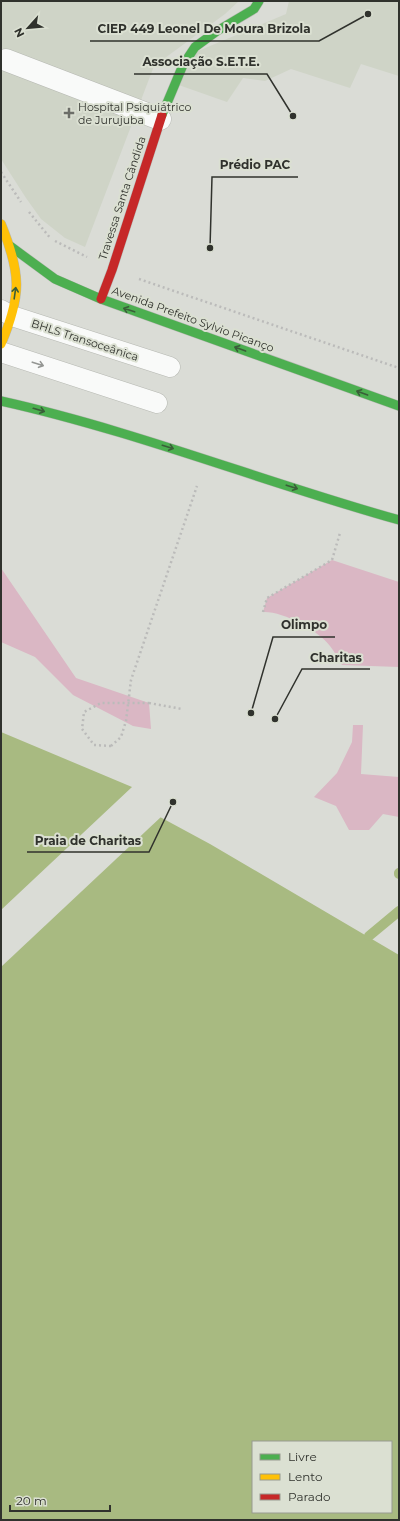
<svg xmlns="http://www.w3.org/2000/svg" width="400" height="1521" font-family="Montserrat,sans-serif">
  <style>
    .built { fill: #cfd4c7 }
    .green { fill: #dab7c4 }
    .water { fill: #a8ba81; fill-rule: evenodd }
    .pier { fill: #dadcd6 }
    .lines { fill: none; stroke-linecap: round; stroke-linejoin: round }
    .stream { stroke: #a8ba81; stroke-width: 10 }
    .lane-casing { stroke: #b6b8b2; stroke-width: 21 }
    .street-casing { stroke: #b6b8b2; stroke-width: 23 }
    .fast-casing { stroke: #b6b8b2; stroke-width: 10 }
    .slow-casing { stroke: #b6b8b2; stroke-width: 10 }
    .jam-casing { stroke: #b6b8b2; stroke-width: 10 }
    .path { stroke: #bbbbba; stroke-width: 2.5; stroke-dasharray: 2 3; stroke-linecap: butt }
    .lane { stroke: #f9faf9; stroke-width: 20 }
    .street { stroke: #f9faf9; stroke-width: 22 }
    .fast { stroke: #4caf50; stroke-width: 9 }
    .slow { stroke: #ffc107; stroke-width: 9 }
    .jam { stroke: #c62828; stroke-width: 9 }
    .path-bridge { stroke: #bbbbba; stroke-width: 2.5; stroke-dasharray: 2 3; stroke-linecap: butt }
    .oneway { stroke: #3a5e39 }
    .oneway2 { stroke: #949693 }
    .poi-dot { fill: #6c6e68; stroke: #dbe0d2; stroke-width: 1.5 }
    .labels { text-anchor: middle; stroke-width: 4; stroke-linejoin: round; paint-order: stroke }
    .poi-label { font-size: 11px; fill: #30322d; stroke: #dbe0d2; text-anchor: start }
    .street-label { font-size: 11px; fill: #30322d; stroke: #dbe0d2 }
    .leader { fill: none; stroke: #30322d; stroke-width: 1.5 }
    .callout-dot { fill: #30322d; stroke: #dbe0d2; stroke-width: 1.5 }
    .callout-label { font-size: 12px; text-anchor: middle; font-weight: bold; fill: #30322d; stroke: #dbe0d2; stroke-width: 4; stroke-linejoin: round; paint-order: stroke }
  </style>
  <rect width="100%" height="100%" fill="#dadcd6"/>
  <path class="built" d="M1,1H239L225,14L154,66L85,247L65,238L41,219L26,198L1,159Z
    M289,1H399V76L361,64L350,88L291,69L265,81L243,78L227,102L173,83L191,54L286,14Z"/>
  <path class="green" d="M332,560L399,582V667L342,665C338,659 335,652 330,646C318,630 283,611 263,612L267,598Z
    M1,568L76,678L149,703L151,729L133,726L73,695L35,657L1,642Z
    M353,725H363L361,774L399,777V817L383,814L369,830H349L336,806L314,797L337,773L352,742Z"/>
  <path class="water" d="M1,732L132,787L1,910Z
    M160,817L210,844L399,955V1520H1V961ZM253,1442H391V1512H253Z"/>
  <path class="pier" d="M159,815L162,816L1,967V958Z"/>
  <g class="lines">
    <path class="stream" d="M399,873V874
      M369,936L399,911"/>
    <defs>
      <path id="lane" d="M1,310L12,316L170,367
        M1,352L157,403"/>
      <path id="street" d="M6,60L160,119"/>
      <path id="fast" d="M162,115L183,65L195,47L217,31L254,9L259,1
        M10,246L55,279L101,299L399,406
        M1,401C136,431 266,483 399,520"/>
      <path id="slow" d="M1,224C21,273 22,295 1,344"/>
      <path id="jam" d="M101,299L112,270L162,115"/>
    </defs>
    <use href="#lane" class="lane-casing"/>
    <use href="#street" class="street-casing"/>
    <use href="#fast" class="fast-casing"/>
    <use href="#slow" class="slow-casing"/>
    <use href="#jam" class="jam-casing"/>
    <path class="path" d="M1,172L21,202
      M29,212L51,239
      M55,241L87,257
      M139,279L399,368
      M263,612L267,598L332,560L340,533
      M149,703L182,709
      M111,746L121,737L126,721L131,680L197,486"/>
    <use href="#lane" class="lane"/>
    <use href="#street" class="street"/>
    <use href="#fast" class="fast"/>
    <use href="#slow" class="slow"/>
    <use href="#jam" class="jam"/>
    <path class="path-bridge" d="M111,746L94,745L82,729L84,712L101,703H149"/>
  </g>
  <defs><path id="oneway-shaft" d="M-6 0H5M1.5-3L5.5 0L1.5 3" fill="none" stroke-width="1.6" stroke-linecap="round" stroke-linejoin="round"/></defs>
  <g class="oneway">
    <use href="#oneway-shaft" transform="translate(15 293) rotate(-82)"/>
    <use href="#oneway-shaft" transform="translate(129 310) rotate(-162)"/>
    <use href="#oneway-shaft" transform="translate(240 349) rotate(-160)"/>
    <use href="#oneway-shaft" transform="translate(362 393) rotate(-160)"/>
    <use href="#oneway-shaft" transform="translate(39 410) rotate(16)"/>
    <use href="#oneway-shaft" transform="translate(168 447) rotate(17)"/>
    <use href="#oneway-shaft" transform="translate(292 487) rotate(18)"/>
  </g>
  <use class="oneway2" href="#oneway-shaft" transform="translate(38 364) rotate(18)"/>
  <path class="poi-dot" d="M67 107h4v4h4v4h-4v4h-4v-4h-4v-4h4z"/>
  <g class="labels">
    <g class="poi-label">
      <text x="78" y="111">Hospital Psiquiátrico<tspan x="78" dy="13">de Jurujuba</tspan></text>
    </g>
    <g class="street-label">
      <text transform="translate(122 198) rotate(-72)" y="4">Travessa Santa Cândida</text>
      <text transform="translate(193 319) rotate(20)" y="4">Avenida Prefeito Sylvio Picanço</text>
      <text transform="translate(85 340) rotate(18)" y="4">BHLS Transoceânica</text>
    </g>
  </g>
  <path class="leader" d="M368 14L319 41H90M293 116L267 74H134M210 248L212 177H298M251 713L273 637H335M275 719L302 669H370M173 802L149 852H27"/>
  <g class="callout-dot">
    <circle cx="368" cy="14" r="4"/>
    <circle cx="293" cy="116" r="4"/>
    <circle cx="210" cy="248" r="4"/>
    <circle cx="251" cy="713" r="4"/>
    <circle cx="275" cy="719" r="4"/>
    <circle cx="173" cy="802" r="4"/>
  </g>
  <g class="callout-label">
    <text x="204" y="33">CIEP 449 Leonel De Moura Brizola</text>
    <text x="201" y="66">Associação S.E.T.E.</text>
    <text x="255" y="169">Prédio PAC</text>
    <text x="304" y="629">Olimpo</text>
    <text x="336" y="662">Charitas</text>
    <text x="88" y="845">Praia de Charitas</text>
  </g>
  <rect width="400" height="1521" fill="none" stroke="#30322d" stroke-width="4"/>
  <rect x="252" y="1441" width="140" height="72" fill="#dbe0d2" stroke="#979a90"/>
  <rect x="260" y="1454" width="20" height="6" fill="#4caf50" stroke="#979a90"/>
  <text x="288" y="1461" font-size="12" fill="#30322d">Livre</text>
  <rect x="260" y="1474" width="20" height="6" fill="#ffc107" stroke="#979a90"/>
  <text x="288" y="1481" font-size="12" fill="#30322d">Lento</text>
  <rect x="260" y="1494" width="20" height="6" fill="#c62828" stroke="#979a90"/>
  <text x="288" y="1501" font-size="12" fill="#30322d">Parado</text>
  <g transform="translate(28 28) rotate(243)" stroke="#dbe0d2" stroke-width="3" paint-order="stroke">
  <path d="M0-3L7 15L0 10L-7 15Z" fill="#30322d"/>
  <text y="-6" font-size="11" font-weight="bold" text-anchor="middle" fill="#30322d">N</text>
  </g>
  <path d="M10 1505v6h100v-6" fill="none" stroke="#30322d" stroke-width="2"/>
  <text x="16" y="1505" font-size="12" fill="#30322d" stroke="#dbe0d2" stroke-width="3" paint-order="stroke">20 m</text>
</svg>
